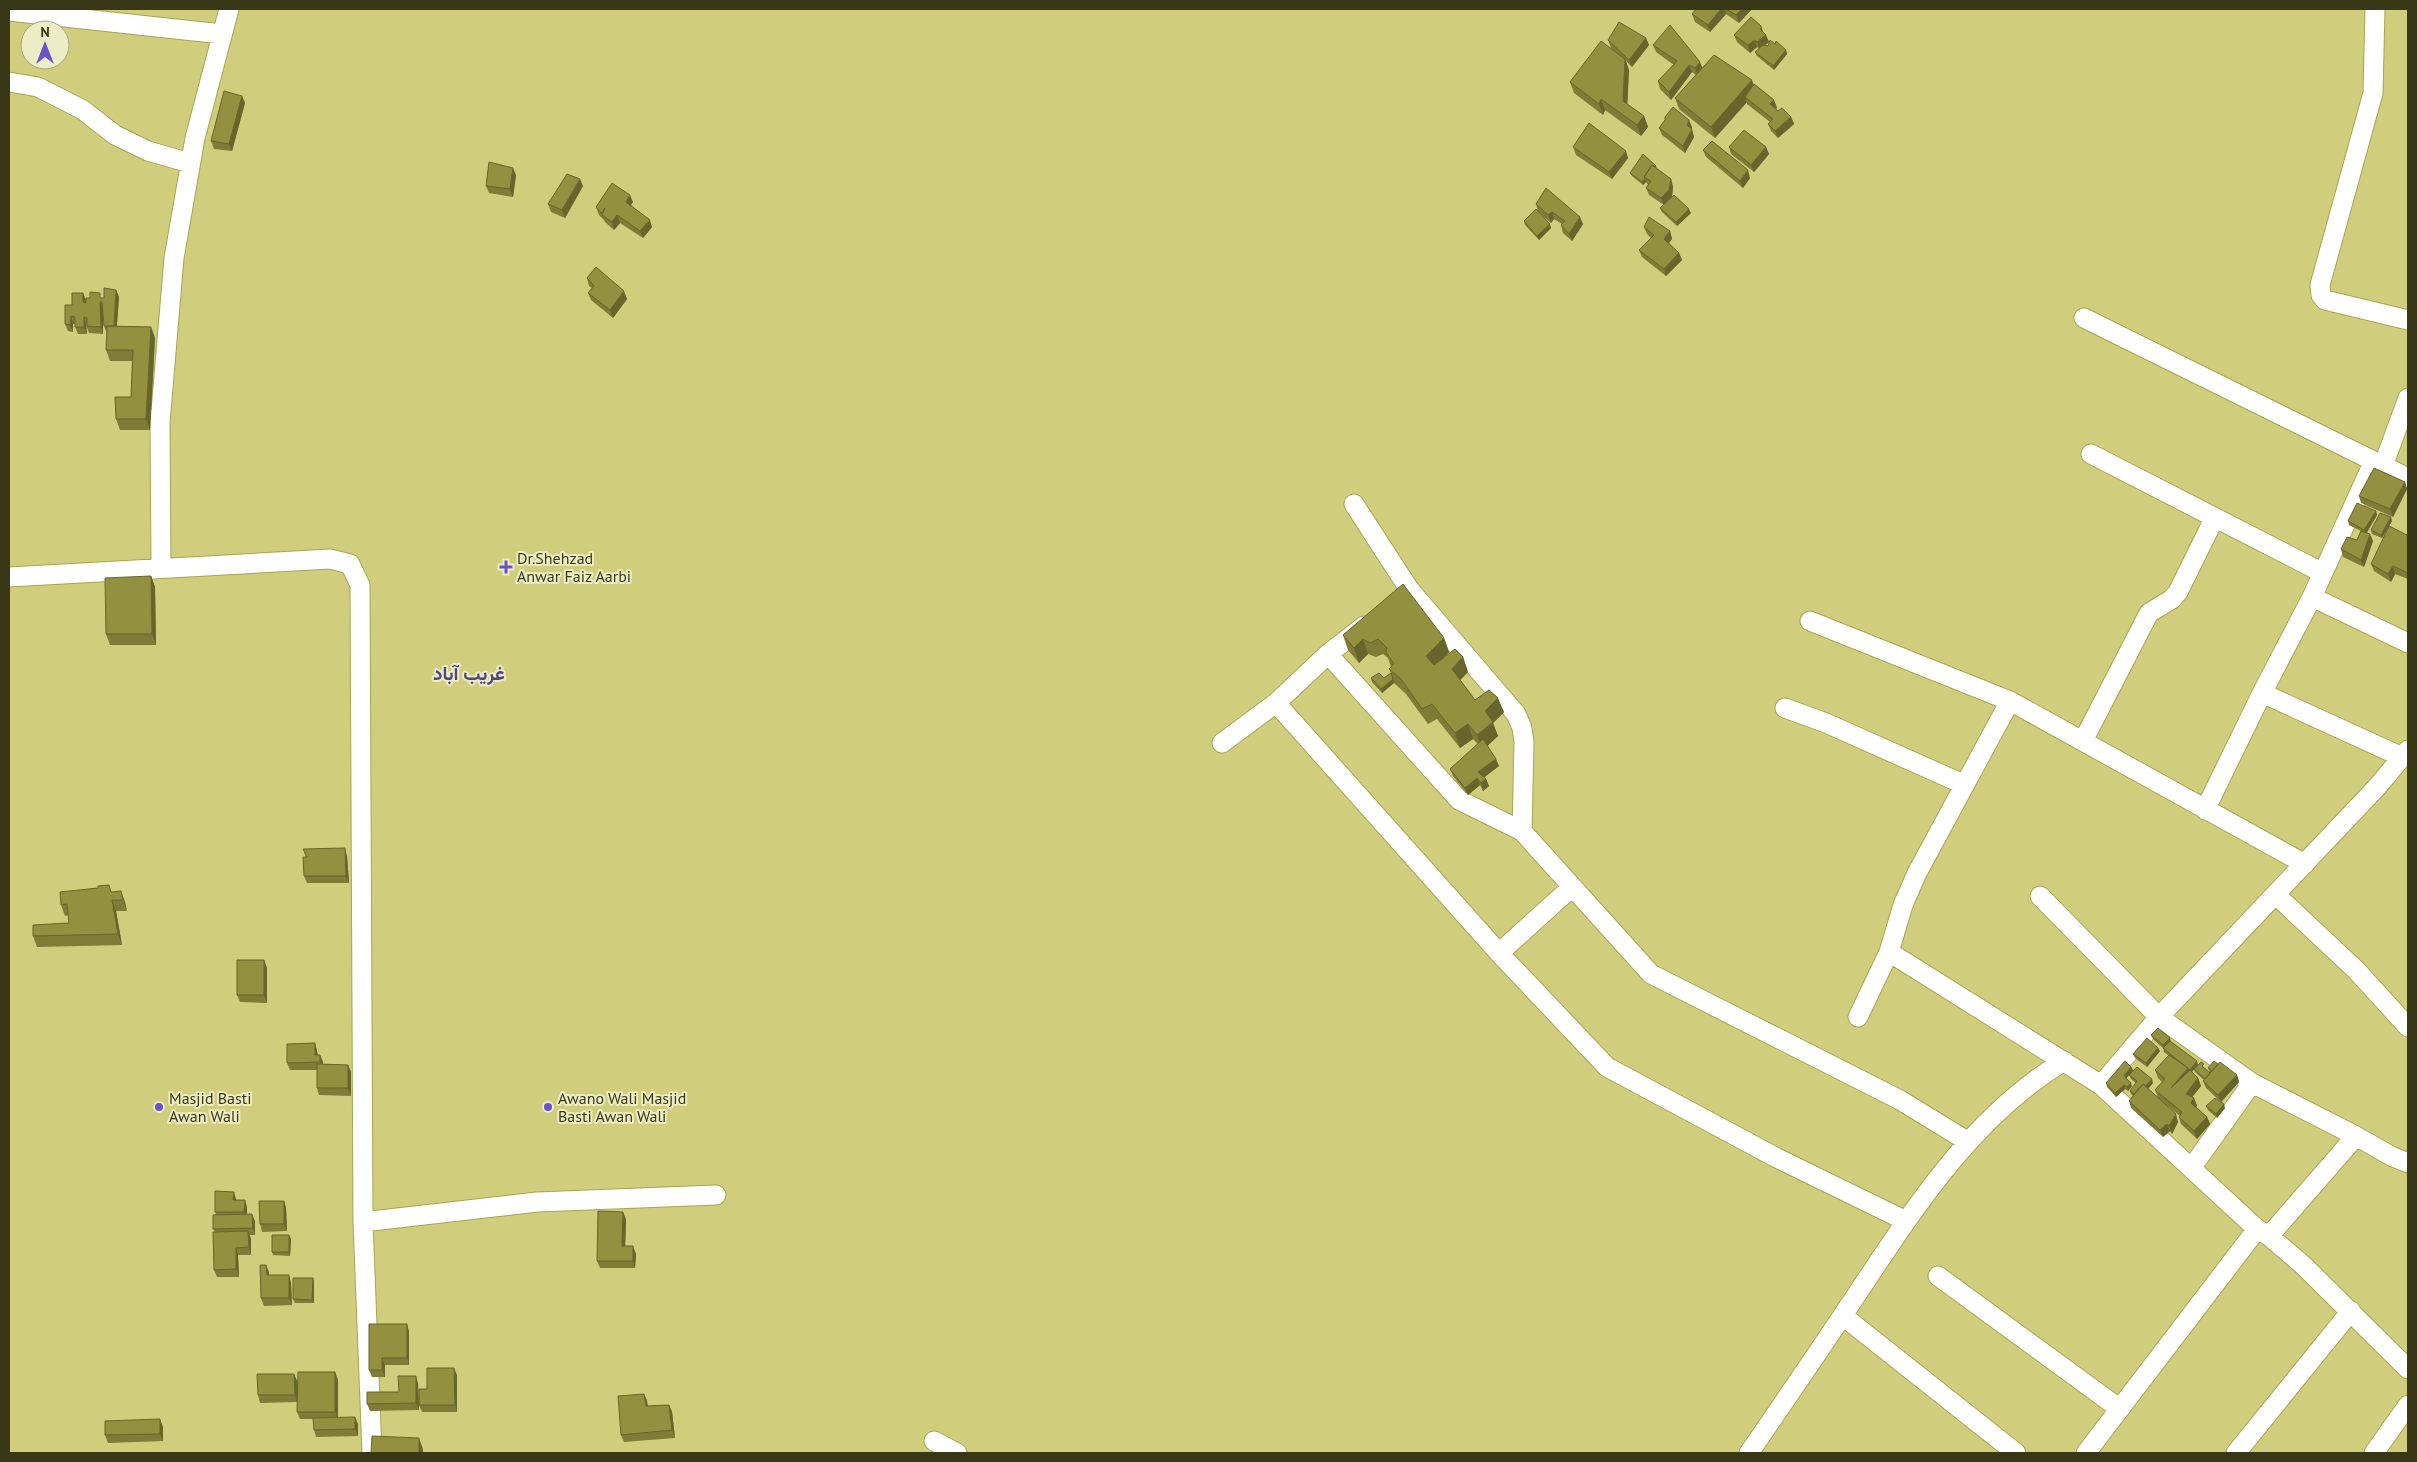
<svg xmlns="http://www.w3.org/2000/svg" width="2417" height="1462" font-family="'PT Sans',Vazirmatn,sans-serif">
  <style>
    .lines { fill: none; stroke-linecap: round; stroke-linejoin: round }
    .street-casing { stroke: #a7a554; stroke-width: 21 }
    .street { stroke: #fff; stroke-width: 19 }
    .wall { fill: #7e7c36 }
    .shaded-wall { fill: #67652c }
    .building { fill: #93903f; stroke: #67652c }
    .poi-dot { fill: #6952cc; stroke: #ededc5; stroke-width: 2 }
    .labels { text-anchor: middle; stroke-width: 4; stroke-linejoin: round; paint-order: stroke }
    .poi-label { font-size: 16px; fill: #393816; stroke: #ededc5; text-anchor: start }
    .quarter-label { font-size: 19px; font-weight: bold; fill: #4e4684; stroke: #ededc5 }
  </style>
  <rect width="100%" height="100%" fill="#d0ce7c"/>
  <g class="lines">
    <defs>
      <path id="street" d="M2375,9L2373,93L2320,285L2321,295L2325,300L2408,320
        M9,11L222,34
        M9,82L38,87L83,110L115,135L148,151L190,163
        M2084,318L2408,478
        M2091,454L2323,573
        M2383,466L2408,398
        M1354,504L1409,589L1516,714L1522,728L1524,742L1522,831L1651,974L1900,1100L1967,1141
        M161,568L160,423L174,258L195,138L229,9
        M9,577L330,559L350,564L360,585L363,1222L372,1453
        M2312,597L2408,643
        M1810,621L2010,701L2305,864
        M1328,654L1459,800L1522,831
        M2262,693L2402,757
        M1276,703L1499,953L1607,1067L1777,1158L1906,1221
        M1785,708L1826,723L1963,784
        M2083,741L2149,613L2172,599L2178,592L2214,519
        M1222,743L1276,703L1328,654L1364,626
        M2205,810L2262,693L2312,597L2374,461
        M2276,895L2356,970L2408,1027
        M2040,896L2159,1017L2252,1083L2356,1136L2391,1156L2408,1163
        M1889,952L2101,1085L2257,1229L2269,1236L2304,1266L2408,1369
        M1499,953L1572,887
        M1858,1017L1889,952L1903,905L1917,873L2010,701
        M2101,1085L2159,1017L2377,787L2408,750
        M2192,1167L2252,1083
        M363,1222L537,1202L716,1195
        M2269,1236L2356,1136
        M1938,1276L2120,1409
        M1843,1316L2016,1453
        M934,1441L957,1453
        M1749,1453C1784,1402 1819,1351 1853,1300C1912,1212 1971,1117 2064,1061
        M2086,1453L2257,1229
        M2236,1453L2351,1311
        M2374,1453L2408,1405"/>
    </defs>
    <use href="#street" class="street-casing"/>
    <use href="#street" class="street"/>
  </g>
  <path class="wall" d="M1696,9H1752L1739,23L1726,14L1710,32L1695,22L1692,14Z
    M1764,33L1769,42L1765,45L1786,50L1787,54L1774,70L1757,56L1755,52L1759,49L1757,47L1750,53L1737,42L1734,35Z
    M1646,38L1649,45L1632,67L1626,61L1629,70L1627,104L1644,116L1648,127L1641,136L1605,110L1603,115L1574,93L1570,82L1611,48L1608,40Z
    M1653,45L1702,68L1754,84L1774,100L1777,108L1775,109L1778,111L1791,117L1794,124L1778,138L1771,131L1768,124L1770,122L1747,104V102L1715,138L1679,109L1675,98L1696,75L1692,72L1671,100L1660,89L1658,81L1674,65L1656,52Z
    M242,96L245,103L232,151L214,149L211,141Z
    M1692,127L1691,129L1694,137L1685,153L1662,135L1659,128Z
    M1573,147L1628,158L1612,179L1576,155Z
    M1729,147H1766L1769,154L1754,172L1731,154Z
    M1703,150L1750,178L1743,188L1706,157Z
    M1656,166L1657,169L1671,179L1673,187L1672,196L1691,213L1677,226L1662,212L1660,208L1664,205L1649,195L1646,188L1648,185L1646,182L1643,185L1632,176L1630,173Z
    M516,175L513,197L489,193L486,186Z
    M583,186L565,218L551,212L548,204Z
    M633,202L631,205L652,227L643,238L620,223L614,230L605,222L604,220L599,215L596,207Z
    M1536,204L1583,224L1572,241L1563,233L1561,225L1562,224L1554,219L1551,223L1538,212Z
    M1524,221L1551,228L1539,240L1525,225Z
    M1644,227L1670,231L1672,239L1669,243L1679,253L1682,260L1666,276L1642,257L1639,250L1651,238L1647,234Z
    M587,278L627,299L613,318L591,300L588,293L592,288L589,286Z
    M116,290L119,297L117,326L151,327L155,338L150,430H120L116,419L131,397L132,361H110L106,350L107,333L104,326L103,311V334L89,333L86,325L87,334H78L75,327V324H73V332L68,331L65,324L72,305L83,293L86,301L90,298H104Z
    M2405,482L2407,489L2393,517L2361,503L2359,496Z
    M2376,511L2377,515L2367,532L2373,541L2364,567L2343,557L2341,549L2357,540L2361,531L2349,525L2348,521Z
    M2392,521L2382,538L2372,534L2371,530Z
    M2408,533V579L2395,574L2391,582L2374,571L2371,564L2407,535Z
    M151,576L155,587L156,645H110L106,634Z
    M1343,635L1444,638L1449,652L1444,657H1463L1468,672L1460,680L1475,700L1504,712L1493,723L1498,736L1487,746L1499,766L1484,777L1486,779L1489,786L1483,791L1480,785L1468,795L1453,776L1450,769L1478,744L1473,739L1460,748L1437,719L1428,724L1406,694L1394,683L1382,693L1372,682L1371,678H1384L1391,673L1389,669L1391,667L1388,658L1383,654L1376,657L1368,654L1359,663L1348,650Z
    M303,849L347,856L349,883H307L304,876L306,857Z
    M109,885L111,892L125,902L127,911H116L122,945L37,947L33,936L69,923L68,915L65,916L61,905L98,888Z
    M264,960L267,968V1003L240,1002L237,995Z
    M2151,1035L2171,1042L2198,1065L2205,1068L2210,1073L2208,1068L2218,1064L2237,1075L2239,1082L2221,1102L2206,1088L2203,1081L2204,1080L2195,1072L2194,1069L2192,1072L2198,1078L2201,1086L2192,1097L2194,1098L2197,1106L2196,1107L2207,1117L2210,1124L2197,1139L2181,1124L2179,1117L2180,1116L2159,1099L2178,1122L2172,1134L2170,1131L2163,1137L2131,1108L2129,1101L2133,1096L2131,1094L2130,1091L2136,1083L2131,1079L2129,1075L2153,1083L2148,1089L2158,1097L2155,1090L2162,1082L2158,1078L2155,1070L2169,1056L2164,1052L2163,1048L2153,1039Z
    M315,1043L318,1055H320L323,1064L348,1065L351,1072V1096L319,1095L317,1088V1070H290L287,1063Z
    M2158,1048L2160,1051L2147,1067L2135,1058L2133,1054Z
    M2131,1067L2133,1070L2126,1079L2132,1086L2128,1091L2125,1089L2116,1097L2107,1087L2106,1083Z
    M2206,1106L2225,1108L2217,1118L2208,1110Z
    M236,1200L247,1207V1214L255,1221V1235H249L251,1239V1255H238L239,1277H217L214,1270L215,1232L213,1229L216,1214L215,1212Z
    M284,1201L286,1208L287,1231L262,1232L260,1224Z
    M626,1219L625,1246L636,1254L635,1268H600L597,1261Z
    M289,1235L291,1239L290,1256L273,1255L272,1252Z
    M269,1272V1275H289L291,1283L292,1305L264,1306L261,1298Z
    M313,1278L314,1282V1303H295L293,1299Z
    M409,1331V1365H385V1377H372L369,1370Z
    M294,1374L297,1381L338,1380V1417L358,1424V1436L316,1437L314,1430L313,1419H300L297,1412V1402L260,1403L258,1395Z
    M457,1375V1412H422L419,1405L427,1389Z
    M418,1383L419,1410L370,1411L367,1404L399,1392Z
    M644,1394L647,1401L648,1406L669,1405L672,1412L675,1438L624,1442L621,1435Z
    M163,1427V1441L108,1443L105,1435Z"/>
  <path class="shaded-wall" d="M1721,9H1724L1726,14L1710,32L1708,25Z
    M1742,9H1752L1739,23L1736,15Z
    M1761,26L1764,34L1766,35L1769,42L1760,50L1757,42Z
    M1646,38L1649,45L1632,67L1629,60Z
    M1755,40L1757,47L1750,53L1748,45Z
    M1786,50L1787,54L1774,70L1773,66Z
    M1625,59L1629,70L1627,112L1623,101Z
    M1700,62L1703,69L1698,75L1695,68Z
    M1689,65L1692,72L1671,100L1669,92Z
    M1752,80L1756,91L1745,97L1747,102L1715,138L1711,127Z
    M242,96L245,103L232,151L229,144Z
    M1601,99L1605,110L1603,115L1599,104Z
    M1774,100L1777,108L1773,111L1770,104Z
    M1644,116L1648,127L1641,136L1637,125Z
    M1791,117L1794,124L1778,138L1775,131Z
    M1689,120L1692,127L1690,132L1687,125Z
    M1692,129L1694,137L1685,153L1683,146Z
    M1766,147L1769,154L1754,172L1751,165Z
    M1626,151L1628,158L1612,179L1609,172Z
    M513,168L516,175L513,197L510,189Z
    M1748,170L1750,178L1743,188L1740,181Z
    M580,179L583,186L565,218L562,210Z
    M1645,179L1646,182L1643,185L1642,182Z
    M1671,179L1673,187L1672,197L1664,206L1661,198Z
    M630,195L633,202L628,209L626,202Z
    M1689,209L1691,213L1677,226L1676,222Z
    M1552,212L1554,219L1551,223L1548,215Z
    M617,215L620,223L614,230L612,222Z
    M1580,217L1583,224L1572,241L1569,234Z
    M650,220L652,227L643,238L640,231Z
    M1550,224L1551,228L1539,240L1537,236Z
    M1670,231L1672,239L1666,246L1664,239Z
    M1679,253L1682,260L1666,276L1664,269Z
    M116,290L119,297L116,334L114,327Z
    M624,291L627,299L613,318L610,310Z
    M83,293L86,301V309L83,302Z
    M100,302L103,309V334L101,327Z
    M71,316L73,324V332L70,325Z
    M84,317L86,325L87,334L84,327Z
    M151,327L155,338L150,430L146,419Z
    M2405,482L2407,489L2393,517L2390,509Z
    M2376,511L2377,515L2366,534L2364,530Z
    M2391,517L2392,521L2382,538L2381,535Z
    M2370,534L2373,541L2364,567L2361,560Z
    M2393,566L2395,574L2391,582L2388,574Z
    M151,576L155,587L156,645L152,634Z
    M1444,638L1449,652L1431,670L1426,656Z
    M1363,639L1368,654L1359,663L1354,648Z
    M1463,657L1468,672L1457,683L1452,669Z
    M1393,679L1394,683L1382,693L1381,689Z
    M1498,698L1504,712L1493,723L1498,736L1483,750L1477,735L1485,711Z
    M1468,724L1473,739L1460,748L1455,733Z
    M1496,759L1499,766L1481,780L1478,772Z
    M1477,778L1480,785L1468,795L1465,788Z
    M1486,779L1489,786L1483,791L1481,783Z
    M345,848L347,856L349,883L346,876Z
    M121,891L125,902L127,911L123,900Z
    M112,900L116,911L122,945L118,934Z
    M264,960L267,968V1003L264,995Z
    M2170,1038L2171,1042L2164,1049L2163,1045Z
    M315,1043L317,1051L318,1062L315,1055Z
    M2158,1048L2160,1051L2147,1067L2146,1063Z
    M320,1055L323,1062V1070L320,1062Z
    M2197,1061L2198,1065L2191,1073L2190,1070Z
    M348,1065L351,1072V1096L348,1088Z
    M2131,1067L2133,1070L2125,1080L2124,1076Z
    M2188,1068L2191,1076L2171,1088Z
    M2237,1075L2239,1082L2221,1102L2218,1095Z
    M2198,1078L2201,1086L2189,1101L2186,1094Z
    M2152,1079L2153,1083L2138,1100L2137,1096Z
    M2131,1083L2132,1086L2128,1091L2127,1087Z
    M2124,1085L2125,1089L2116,1097L2115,1093Z
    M2194,1098L2197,1106L2194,1110L2191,1103Z
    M2224,1104L2225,1108L2217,1118L2216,1114Z
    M2176,1114L2178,1122L2172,1134L2169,1126Z
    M2207,1117L2210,1124L2197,1139L2194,1131Z
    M2167,1124L2170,1131L2163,1137L2160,1130Z
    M234,1192L236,1199V1207L233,1200Z
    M245,1200L247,1207V1220L244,1212Z
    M284,1201L286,1208L287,1231L284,1224Z
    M623,1212L626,1219L625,1254L622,1246Z
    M252,1214L255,1221V1235L253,1228Z
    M248,1231L251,1239V1255L249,1247Z
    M289,1235L291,1239L290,1256L289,1252Z
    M633,1246L636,1254L635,1268L633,1261Z
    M236,1248L238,1255L239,1277L236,1269Z
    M266,1265L269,1272V1283L267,1275Z
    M289,1275L291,1283L292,1305L289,1298Z
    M313,1278L314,1282V1303L312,1300Z
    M407,1324L409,1331V1365L407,1358Z
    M382,1358L385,1365V1377L382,1370Z
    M454,1368L457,1375V1412L455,1405Z
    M335,1372L338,1380V1419L335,1412Z
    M294,1374L297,1381V1402L295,1395Z
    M416,1376L418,1383L419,1410L416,1403Z
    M644,1394L647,1401L648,1414L646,1406Z
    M669,1405L672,1412L675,1438L672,1430Z
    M355,1417L358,1424V1436L355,1429Z
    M160,1419L163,1427V1441L160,1434Z
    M419,1438L423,1449V1453H419Z"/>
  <path class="building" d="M1696,9H1721L1708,25L1692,14Z
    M1726,9H1742L1736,15Z
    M1751,17L1761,26V30L1766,35L1757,42L1755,40L1748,45L1734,35Z
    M1619,22L1646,38L1629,60L1608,40Z
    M1670,25L1700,62L1695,68L1689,65L1669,92L1658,81L1677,61L1653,45Z
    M1770,40L1775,44L1776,41L1786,50L1773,66L1755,52L1763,45L1768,46Z
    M1601,41L1625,59L1623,101L1644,116L1637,125L1601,99L1599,104L1570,82Z
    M1714,55L1752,80L1711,127L1675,98Z
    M1754,84L1774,100L1770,104L1778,111L1782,108L1791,117L1775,131L1768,124L1773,119L1745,97Z
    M224,91L242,96L229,144L211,141Z
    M1673,107L1689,120L1687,125L1692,129L1683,146L1659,128L1665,120V117Z
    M1589,123L1626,151L1609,172L1573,147Z
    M1744,130L1766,147L1751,165L1729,147Z
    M1712,141L1748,170L1740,181L1703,150Z
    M1643,154L1656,166L1655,167L1652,165L1644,177L1645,179L1642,182L1630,173Z
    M489,162L513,168L510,189L486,186Z
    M1652,165L1671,179L1669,190L1661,198L1646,188L1651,181L1644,177Z
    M567,174L580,179L562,210L548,204Z
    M612,183L630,195L626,202L650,220L640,231L617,215L612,222L602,215L605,208L601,213L596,207Z
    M1546,188L1580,217L1569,234L1561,225L1565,221L1552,212L1548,215L1536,204Z
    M1674,195L1689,209L1676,222L1660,208Z
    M1536,209L1550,224L1537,236L1524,221Z
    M1649,217L1670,231L1664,239L1679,253L1664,269L1639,250L1654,235L1644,227Z
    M596,267L624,291L610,310L588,293L594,286L587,278Z
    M104,288L116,290L114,326H104L102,302H100L101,327L87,326V318L84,317V327H75V317L71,316L70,325L65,324V305H72V293H83V302L86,303V298H90V292L100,293V298H104Z
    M107,326L151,327L146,419H116L115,397H131L133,350H106Z
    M2374,468L2405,482L2390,509L2359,496Z
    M2357,503L2376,511L2364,530L2348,521Z
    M2380,513L2391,517L2381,535L2371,530Z
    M2389,526L2407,535L2408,533V573L2393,566L2388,574L2371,564Z
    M2361,531L2370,534L2361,560L2341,549L2347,537L2357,540Z
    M151,576L152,634H106L105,578Z
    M1403,584L1444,638L1426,656L1434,665L1455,649L1463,657L1452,669L1475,700L1489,690L1498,698L1485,711L1493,722L1477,735L1468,724L1455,733L1432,704L1422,709L1401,679L1389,669L1394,664L1386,652L1387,648L1378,639L1370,643L1363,639L1354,648L1343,635Z
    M1379,673L1384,678L1391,673L1393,679L1381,689L1371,678Z
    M1483,739L1496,759L1478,772L1486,779L1481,783L1477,778L1465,788L1450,769Z
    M345,848L346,876H304L303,857H307L303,849Z
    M109,885L111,892L121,891L123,900H112L118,934L33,936V925L69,923L67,904L61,905L60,892L98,888V886Z
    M237,960H264V995H237Z
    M2158,1028L2170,1038L2163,1045L2151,1035Z
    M2147,1038L2158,1048L2146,1063L2133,1054Z
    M2170,1041L2197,1061L2190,1070L2163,1048Z
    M315,1043V1055H320V1062L287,1063V1044Z
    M2169,1055L2188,1068L2171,1088L2190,1070L2198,1078L2186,1094L2194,1098L2191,1103L2207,1117L2194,1131L2179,1117L2182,1112L2155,1090L2165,1079L2155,1070Z
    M2125,1061L2131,1067L2124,1076L2131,1083L2127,1087L2124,1085L2115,1093L2106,1083Z
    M2214,1061L2218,1064L2212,1071L2208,1068Z
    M2201,1062L2204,1064L2202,1066L2210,1073L2205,1079L2194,1069Z
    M2220,1062L2237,1075L2218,1095L2203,1081Z
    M317,1064L348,1065V1088H317Z
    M2137,1067L2152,1079L2146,1086L2143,1084L2134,1094L2130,1091L2137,1081L2129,1075Z
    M2143,1084L2176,1114L2169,1126L2167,1124L2160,1130L2129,1101Z
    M2215,1098L2224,1104L2216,1114L2206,1106Z
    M215,1191L234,1192L233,1200H245L244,1212H215Z
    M259,1201H284V1224H260Z
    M598,1211L623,1212L622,1246H633V1261H597Z
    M252,1214L253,1228L213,1229V1215Z
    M248,1231L249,1247L236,1248V1269L214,1270L213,1232Z
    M272,1235H289V1252H272Z
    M260,1265H266L267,1275H289V1298H261Z
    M293,1278H313L312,1300L293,1299Z
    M369,1324H407V1358H382V1370H369Z
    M427,1368H454L455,1405H419V1389H427Z
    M298,1372H335V1412H297Z
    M257,1374H294L295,1395H258Z
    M398,1376H416V1403L367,1404V1392H399Z
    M644,1394L646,1406L669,1405L672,1430L621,1435L618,1396Z
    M355,1417V1429L314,1430L313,1418Z
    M160,1419V1434L105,1435V1421Z
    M372,1436L419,1438V1453H371Z"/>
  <g class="poi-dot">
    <path d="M503.5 559.5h5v5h5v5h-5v5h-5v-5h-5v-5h5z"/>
    <circle cx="159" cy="1107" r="5"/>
    <circle cx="548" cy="1107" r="5"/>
  </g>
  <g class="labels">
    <g class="poi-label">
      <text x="517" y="564">Dr.Shehzad<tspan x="517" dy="18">Anwar Faiz Aarbi</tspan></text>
      <text x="169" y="1104">Masjid Basti<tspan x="169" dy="18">Awan Wali</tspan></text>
      <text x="558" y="1104">Awano Wali Masjid<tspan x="558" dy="18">Basti Awan Wali</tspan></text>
    </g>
    <g class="quarter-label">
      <text x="469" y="680">غریب آباد</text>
    </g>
  </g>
  <rect width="2417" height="1462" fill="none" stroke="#393816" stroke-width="20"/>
  <g transform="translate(45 45)"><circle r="24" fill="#ededc5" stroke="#a5a57f"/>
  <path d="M0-4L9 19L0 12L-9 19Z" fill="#6952cc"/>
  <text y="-8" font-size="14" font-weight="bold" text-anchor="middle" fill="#393816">N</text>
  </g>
</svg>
